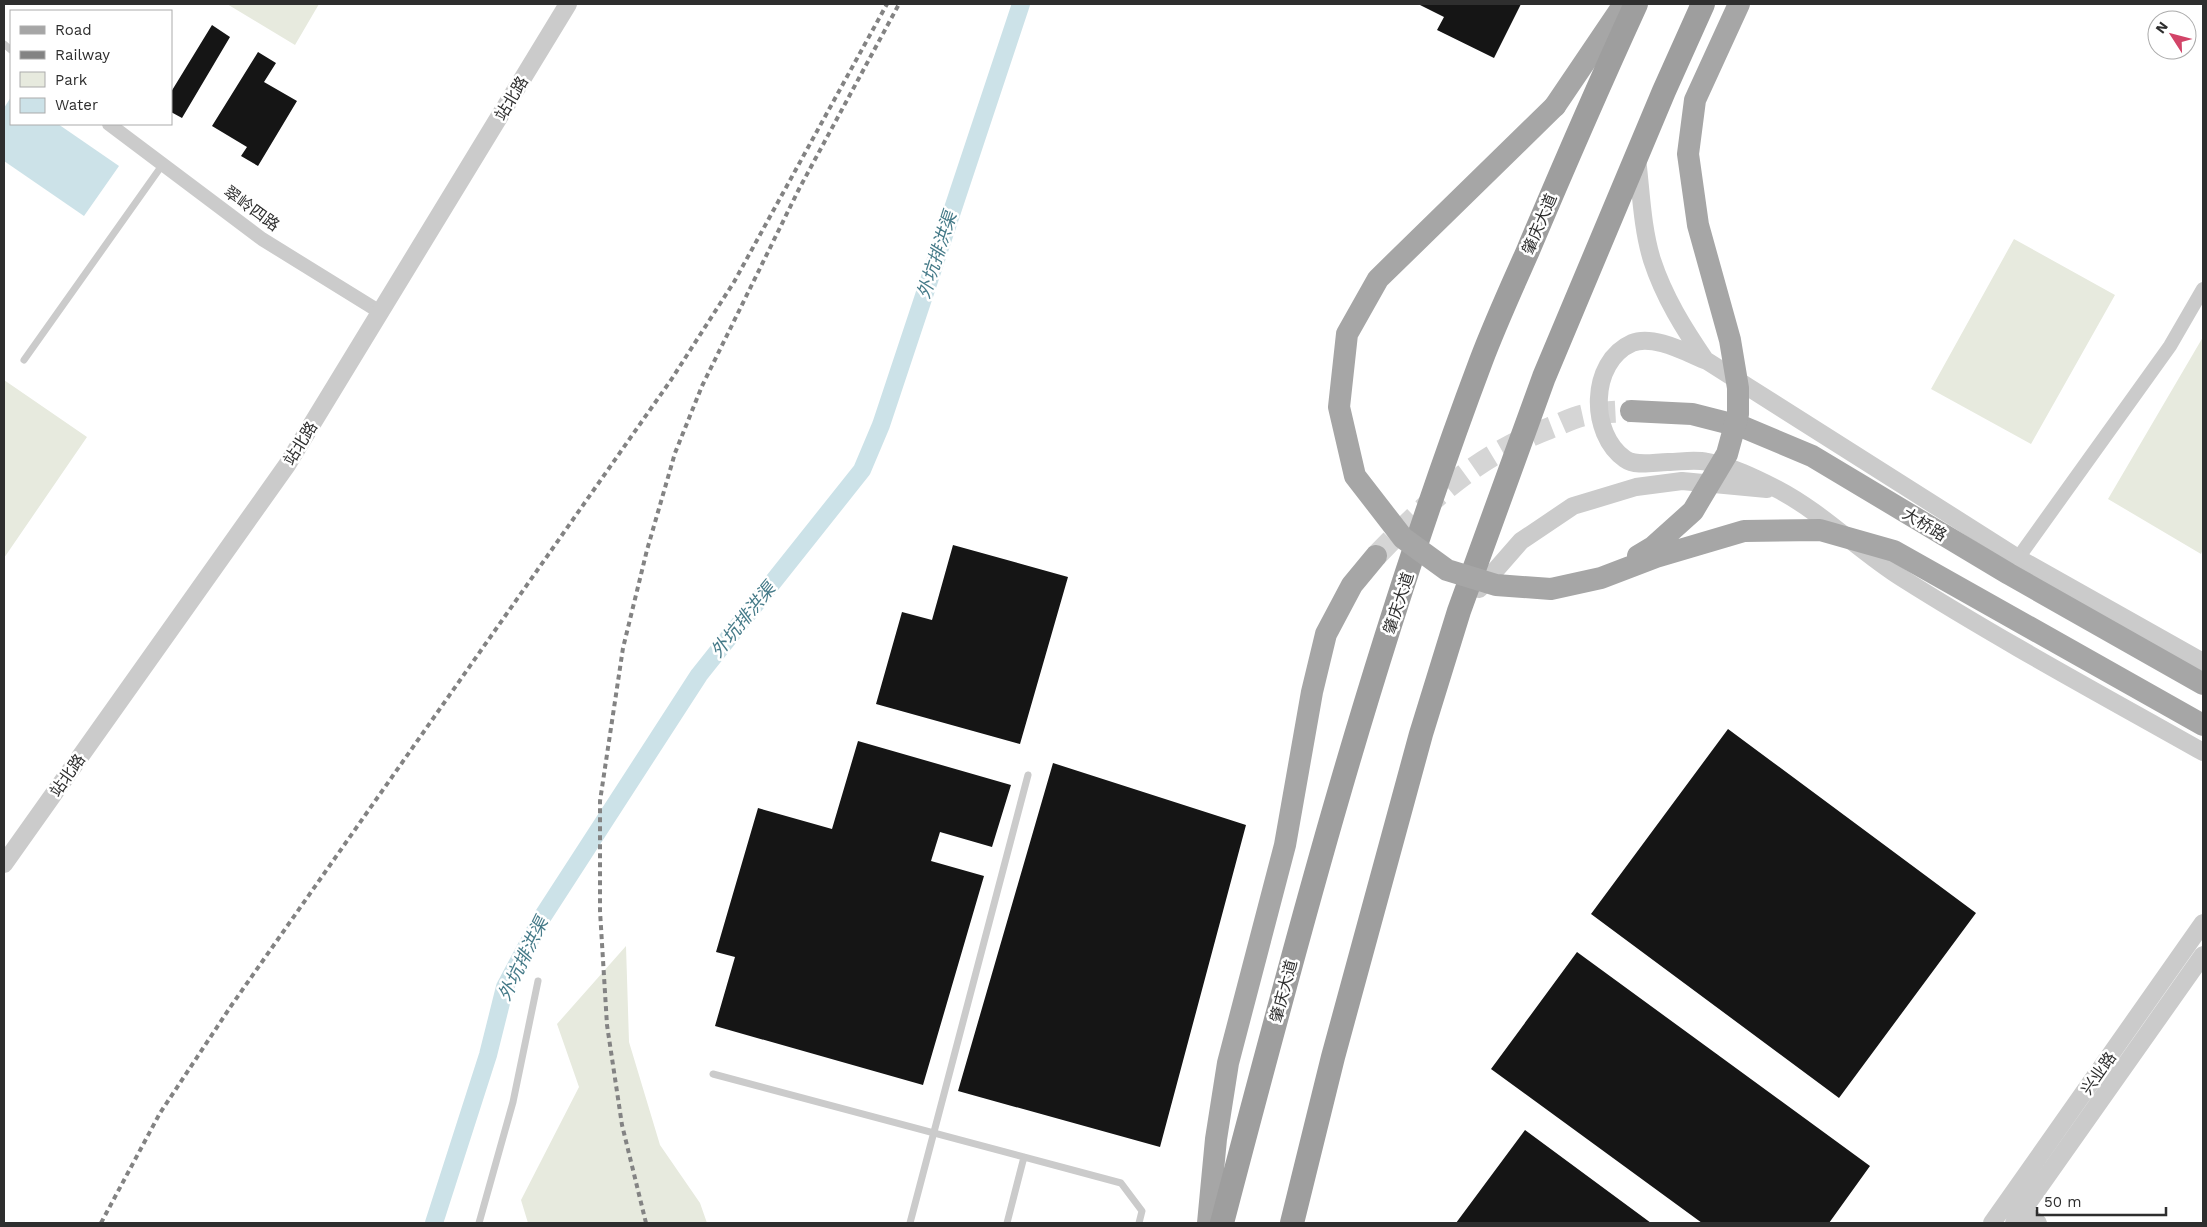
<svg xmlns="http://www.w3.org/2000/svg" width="2207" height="1227" font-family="'Work Sans','Noto Sans SC',sans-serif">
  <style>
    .green { fill: #e7eade }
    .water { fill: #cce2e8 }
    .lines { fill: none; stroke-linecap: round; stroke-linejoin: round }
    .canal { stroke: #cce2e8; stroke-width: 18 }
    .building { fill: #151515 }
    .primary-tunnel { stroke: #d5d5d5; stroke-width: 22; stroke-dasharray: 22 11; stroke-linecap: butt }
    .service { stroke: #cbcbcb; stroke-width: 7 }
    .minor { stroke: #cbcbcb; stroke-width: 14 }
    .tertiary { stroke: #cbcbcb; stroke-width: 18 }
    .primary { stroke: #a6a6a6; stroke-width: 22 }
    .trunk { stroke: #9e9e9e; stroke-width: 24 }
    .rail { stroke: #838383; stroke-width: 4; stroke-dasharray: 5 4; stroke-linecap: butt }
    .primary-bridge { stroke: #a6a6a6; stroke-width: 22 }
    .labels { text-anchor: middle; stroke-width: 5; stroke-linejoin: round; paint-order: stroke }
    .street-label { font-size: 16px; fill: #2e2e2e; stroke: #fff }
    .water-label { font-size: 18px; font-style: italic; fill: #457a88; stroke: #fff }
  </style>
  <rect width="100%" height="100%" fill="#fff"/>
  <path class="green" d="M227,4H319L295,45Z
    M2014,239L2115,295L2031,444L1931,389Z
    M2203,337V549L2201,554L2108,499Z
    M4,380L87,437L4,558Z
    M626,946L629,1042L660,1145L700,1203L707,1223H528L521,1200L579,1087L557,1024Z"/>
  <path class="water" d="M11,97V124H58L119,166L84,216L4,161V108Z"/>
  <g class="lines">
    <path class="canal" d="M434,1223L488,1055L505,987L543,916L699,675L862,470L881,425L1021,4"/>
  </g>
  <path class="building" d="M1418,4H1521L1494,58L1437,30L1444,17Z
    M212,25L230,37L182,118L171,112V92Z
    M258,52L276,63L264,82L297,101L258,166L241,156L247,147L212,126Z
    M953,545L1068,577L1020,744L876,704L902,612L932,620Z
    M1728,729L1976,913L1839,1098L1591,914Z
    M858,741L1011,785L992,847L940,832L931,861L984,876L923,1085L715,1026L735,957L716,952L758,808L832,829Z
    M1053,763L1246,825L1160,1147L958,1091Z
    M1577,952L1870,1166L1829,1223H1702L1491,1069Z
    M1525,1130L1651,1223H1456Z"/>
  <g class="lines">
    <path class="primary-tunnel" d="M1376,556C1431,499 1474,457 1550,428C1561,424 1573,417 1585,415C1600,412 1616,412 1631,411"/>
    <path class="service" d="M4,44L11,50
      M24,360L163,164
      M713,1074L1121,1183L1142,1211L1139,1223
      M479,1223L513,1102L538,981
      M910,1223L1028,775
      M1007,1223L1024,1157"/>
    <path class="minor" d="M109,124L262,239L380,312
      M2018,558L2170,346L2203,289"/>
    <path class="tertiary" d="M1637,158C1641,191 1642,228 1652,260C1664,297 1684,329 1706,361
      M1479,589L1521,541L1573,506L1636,487L1682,481L1767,489
      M2203,662L2018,558L1707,361C1687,353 1653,334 1632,343C1589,362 1589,434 1625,459C1636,467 1655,462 1668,462C1680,462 1695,459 1707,462C1731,466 1755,478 1777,489C1823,513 1859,551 1902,578C2000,640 2102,695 2203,752
      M4,864L287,465L568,4
      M2015,1206L2038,1223
      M1992,1223L2203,923
      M2014,1223L2203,955"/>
    <path class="primary" d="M1555,106L1624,4
      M1631,411L1692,414L1743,427L1812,456L2009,574L2203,684
      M1208,1223L1216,1139L1228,1063L1285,845L1312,692L1326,634L1352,585L1376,556"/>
    <path class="trunk" d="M1222,1223C1298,933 1375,642 1481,361C1495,324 1511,289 1527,253C1562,170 1598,87 1636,4
      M1292,1223L1333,1057L1421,734L1459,611L1544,377L1664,91L1703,4"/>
    <path class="rail" d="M101,1223L160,1113L231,1006L671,380L734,282L887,4
      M646,1223L622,1125L607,1025L600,911V801L623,648L647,550L675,453L702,386L799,189L899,4"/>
    <path class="primary-bridge" d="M1555,106L1378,279L1347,334L1339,407L1355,476L1403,538L1447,570L1496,585L1551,589L1601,578L1656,557L1744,531L1820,530L1894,551L2203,725
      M1638,556L1653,547L1693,511L1727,454L1738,414V388L1730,340L1698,225L1688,154L1695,100L1739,4"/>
  </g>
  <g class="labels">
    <g class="street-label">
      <text transform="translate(511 98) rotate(-59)" y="6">站北路</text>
      <text transform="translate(252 208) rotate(36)" y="6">翠岭四路</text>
      <text transform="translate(1539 224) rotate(-67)" y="6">肇庆大道</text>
      <text transform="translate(300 443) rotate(-58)" y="6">站北路</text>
      <text transform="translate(1925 524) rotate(31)" y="6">大桥路</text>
      <text transform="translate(1398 603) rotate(-72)" y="6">肇庆大道</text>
      <text transform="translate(67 775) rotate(-55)" y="6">站北路</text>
      <text transform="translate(1283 991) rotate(-75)" y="6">肇庆大道</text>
      <text transform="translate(2098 1073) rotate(-55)" y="6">兴业路</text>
    </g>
    <g class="water-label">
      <text transform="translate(937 255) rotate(-72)" y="6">外坑排洪渠</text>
      <text transform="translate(743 620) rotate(-51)" y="6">外坑排洪渠</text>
      <text transform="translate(523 959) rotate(-64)" y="6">外坑排洪渠</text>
    </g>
  </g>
  <rect width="2207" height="1227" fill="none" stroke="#2e2e2e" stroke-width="10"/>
  <rect x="10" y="10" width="162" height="115" fill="#ffffff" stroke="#ababab"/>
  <rect x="20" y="26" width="25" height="8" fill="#a6a6a6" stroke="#ababab"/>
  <text x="55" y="35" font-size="15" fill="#2e2e2e">Road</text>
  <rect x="20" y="51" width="25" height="8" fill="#838383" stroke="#ababab"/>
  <text x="55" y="60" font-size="15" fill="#2e2e2e">Railway</text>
  <rect x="20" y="72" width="25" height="15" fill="#e7eade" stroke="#ababab"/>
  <text x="55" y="85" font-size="15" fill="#2e2e2e">Park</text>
  <rect x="20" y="98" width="25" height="15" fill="#cce2e8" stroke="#ababab"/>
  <text x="55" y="110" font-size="15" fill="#2e2e2e">Water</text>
  <g transform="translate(2172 35) rotate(306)"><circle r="24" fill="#ffffff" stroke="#ababab"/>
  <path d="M0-4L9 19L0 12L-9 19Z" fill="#d24468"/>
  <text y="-8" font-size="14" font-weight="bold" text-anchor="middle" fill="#2e2e2e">N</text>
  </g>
  <path d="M2037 1207v8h129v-8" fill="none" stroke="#2e2e2e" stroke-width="2.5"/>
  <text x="2044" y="1207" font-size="15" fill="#2e2e2e" stroke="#ffffff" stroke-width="4" paint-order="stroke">50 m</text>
</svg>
